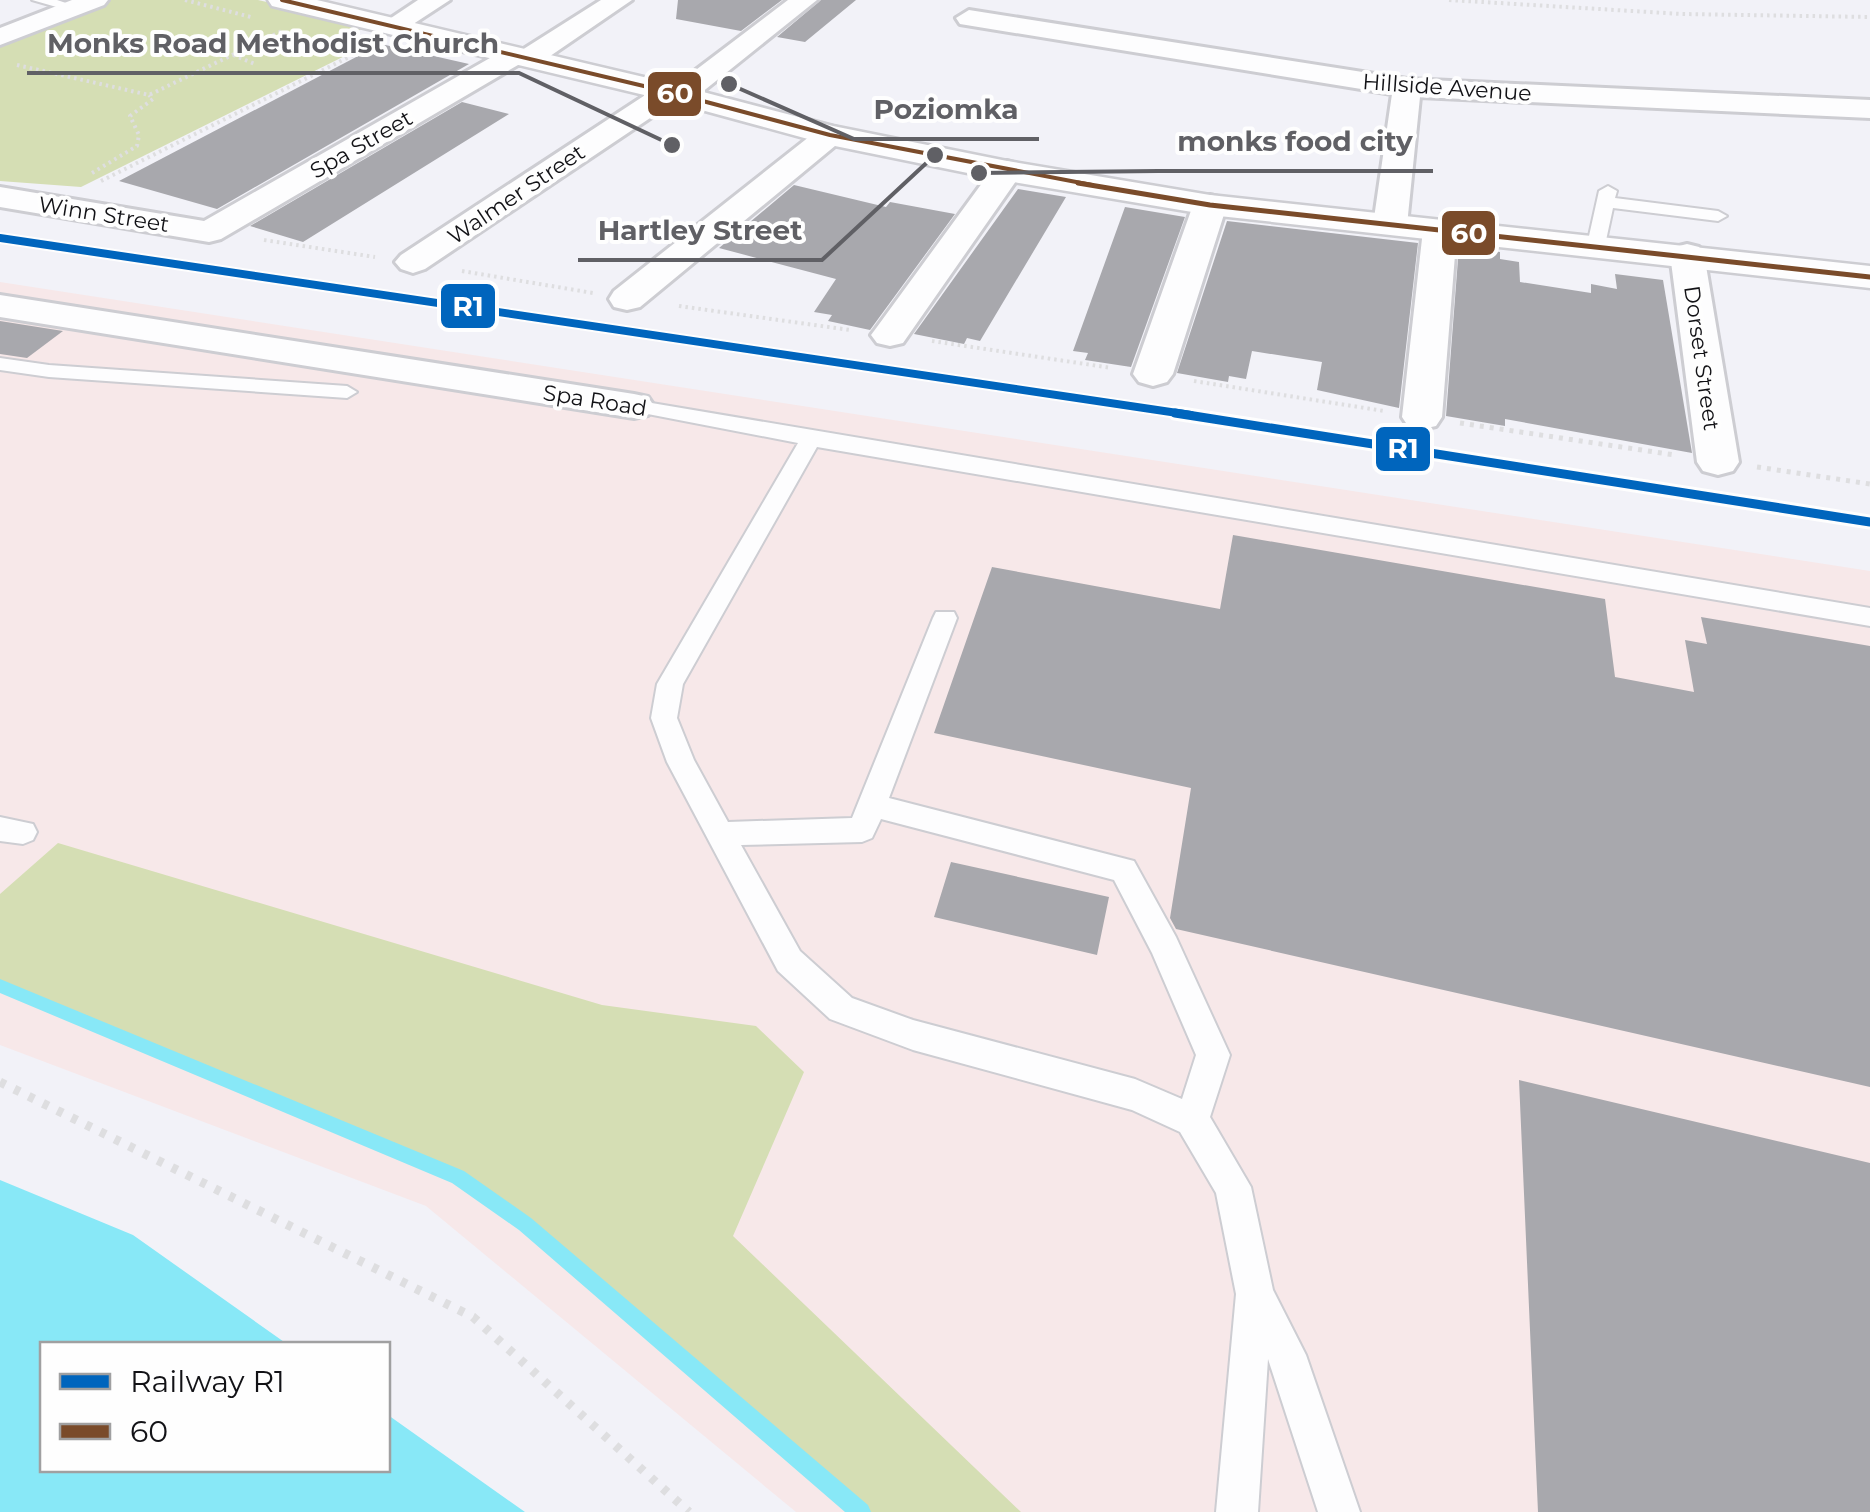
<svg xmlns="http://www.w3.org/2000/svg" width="1870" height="1512" font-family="Montserrat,sans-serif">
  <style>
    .industrial { fill: #f7e8e9 }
    .green { fill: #d5deb4 }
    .water { fill: #88e8f7 }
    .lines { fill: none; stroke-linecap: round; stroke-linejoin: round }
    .stream { fill: #88e8f7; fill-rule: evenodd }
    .building { fill: #a8a8ad }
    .lane-casing { stroke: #cdcdd2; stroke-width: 4 }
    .street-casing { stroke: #cdcdd2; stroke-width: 6 }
    .secondary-casing { stroke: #cdcdd2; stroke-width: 5 }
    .path-far2 { stroke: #dedee0; stroke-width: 4; stroke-dasharray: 2.5 4; stroke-linecap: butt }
    .path-far1 { stroke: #dedee0; stroke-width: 5; stroke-dasharray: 4 6; stroke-linecap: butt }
    .path { stroke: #dedee0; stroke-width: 9; stroke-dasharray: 6 10; stroke-linecap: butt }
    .lane { fill: #fdfdfe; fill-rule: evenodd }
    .street { fill: #fdfdfe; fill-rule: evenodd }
    .secondary { fill: #fdfdfe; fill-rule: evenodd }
    .bus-1-far1-casing { stroke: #fefefe; stroke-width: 8 }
    .bus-1-casing { stroke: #fefefe; stroke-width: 10 }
    .bus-1-far1 { stroke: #7a4b2a; stroke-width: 4 }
    .bus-1 { stroke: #7a4b2a; stroke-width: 5 }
    .rail-1-far1-casing { stroke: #fefefe; stroke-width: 12 }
    .rail-1-casing { stroke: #fefefe; stroke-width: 15 }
    .rail-1-far1 { stroke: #0065bd; stroke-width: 8 }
    .rail-1 { stroke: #0065bd; stroke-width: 9 }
    .labels { text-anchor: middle; stroke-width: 8; stroke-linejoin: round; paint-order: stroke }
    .far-street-label { font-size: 22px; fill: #121216; stroke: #fefefe }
    .leader { fill: none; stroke: #606065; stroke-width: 4 }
    .callout-dot { fill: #606065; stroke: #fefefe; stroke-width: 4 }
    .callout-label { font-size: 28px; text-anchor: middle; font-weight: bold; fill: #606065; stroke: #fefefe; stroke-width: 8; stroke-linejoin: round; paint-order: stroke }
    .line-badge { stroke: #fefefe; stroke-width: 4 }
    .badge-label { font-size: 28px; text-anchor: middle; font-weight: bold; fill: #fff }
  </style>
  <rect width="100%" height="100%" fill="#f2f2f8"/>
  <path class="industrial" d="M0,282L1870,571V1512H796L426,1206L0,1045Z"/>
  <path class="green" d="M108,0H258L369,25L341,40L363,47L81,187L0,181V45Z
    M58,843L602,1005L756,1026L804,1072L733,1236L1021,1512H861L525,1225L458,1177L0,986V894Z"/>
  <path class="water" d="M0,1180L133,1235L287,1344H42V1470H388V1415L525,1512H0Z"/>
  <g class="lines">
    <path class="stream" d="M0,979L464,1171L531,1218L868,1505L871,1512H845L519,1230L452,1183L0,993Z"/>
  </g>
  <path class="building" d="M678,0H782L741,31L676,19Z
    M821,0H856L805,42L777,37Z
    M381,44L469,64L217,209L119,181Z
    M462,102L509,114L303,242L250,226Z
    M794,185L886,207L890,202L955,214L870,330L828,321L832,315L814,312L836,279L719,248Z
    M1018,189L1066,197L980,341L967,338L964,344L914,334Z
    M1125,207L1185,217L1131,367L1085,360L1088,353L1073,351Z
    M1227,221L1418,243L1399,408L1317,390L1322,362L1252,351L1246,379L1229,376L1228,382L1177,373Z
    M1459,246L1500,252V259L1519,262L1520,282L1591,293V284L1617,289L1615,274L1663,280L1692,453L1505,419V426L1446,416Z
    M0,321L63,331L27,358L0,354Z
    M1233,535L1605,599L1615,677L1694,692L1685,640L1707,644L1701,617L1870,646V1087L1176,929L1170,918L1191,788L934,733L992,567L1220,609Z
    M951,862L1109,897L1097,955L934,917Z
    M1519,1080L1870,1163V1512H1538Z"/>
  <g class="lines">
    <defs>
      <path id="lane" d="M32,0H57L81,8L74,12Z
        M1608,186L1617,191L1615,198L1718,211L1727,216L1718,221L1613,208L1605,245L1596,250L1590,249L1587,245L1599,191Z
        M0,358L49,365L347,386L357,392L347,398L49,377L0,370Z
        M634,400L1870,608V626L817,447L683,684L677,718L694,760L728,822L852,818L933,618L936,612H954L957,618L889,798L1134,861L1176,937L1230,1055L1210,1117L1251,1187L1273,1290L1306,1355L1360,1512H1318L1268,1359L1258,1512H1216L1236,1294L1216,1193L1180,1132L1132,1110L913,1050L830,1019L778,971L667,762L651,718L657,684L798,443L627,410L623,406L627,402ZM881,819L1114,880L1152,953L1196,1055L1182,1099L1135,1079L913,1020L852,998L800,951L741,845L862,842L872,838Z
        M0,817L33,824L37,832L33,840L23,844L0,841Z"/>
      <path id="street" d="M72,0H108L104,5L0,45V28Z
        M418,0H450L401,32H383L379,26Z
        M601,0H632L537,65H518L221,239L209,242L0,207V187L204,221L504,50H522Z
        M788,0H817L691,101L674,102L425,269L413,273L401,269L395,262L401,255L659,86L676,85Z
        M969,10L1407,79L1870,100V118L1420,97L1407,225L1402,232H1378L1373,225L1392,94L960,24L956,18Z
        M830,126L841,129L845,135L841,141L640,307L627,310L614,307L609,299L614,291L819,129Z
        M1007,161L1018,164L1023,171L903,343L890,346L877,343L871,335L877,327L996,164Z
        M1210,195L1222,198L1227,205L1173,374L1167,382L1153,386L1139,382L1133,374L1193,205L1198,198Z
        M1440,220L1452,223L1457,230L1442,417L1436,426L1422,429L1408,426L1402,417L1423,230L1428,223Z
        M1687,244L1699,247L1704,254L1739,462L1733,471L1718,475L1703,471L1697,462L1670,254L1675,247Z
        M0,295L634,394L648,397L654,406L648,415L634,418L0,317Z"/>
      <path id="secondary" d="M268,0H317L669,83L833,126L1007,161L1210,195L1870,266V288L1210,215L1007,181L830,145L661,99L272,6Z"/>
    </defs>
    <use href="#lane" class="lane-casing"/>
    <use href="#street" class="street-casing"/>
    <use href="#secondary" class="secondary-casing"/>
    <path class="path-far2" d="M185,0L251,17
      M1449,0L1682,14L1870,17
      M233,55L255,64
      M17,65L149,95L282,31
      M92,173L137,146L139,135L130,116L153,99L149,95
      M101,181L363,50
      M264,240L375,257
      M462,271L593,293
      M679,306L850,330
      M932,341L1112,368
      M1194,381L1384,411"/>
    <path class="path-far1" d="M1460,423L1675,455
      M1757,467L1870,484"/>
    <path class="path" d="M0,1082L473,1317L689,1512"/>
    <use href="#lane" class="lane"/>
    <use href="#street" class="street"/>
    <use href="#secondary" class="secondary"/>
    <defs>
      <path id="bus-1-far1" d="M282,0L669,92L830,135L1092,185"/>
      <path id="bus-1" d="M1078,183L1210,205L1870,277"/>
    </defs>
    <use href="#bus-1-far1" class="bus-1-far1-casing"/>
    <use href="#bus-1" class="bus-1-casing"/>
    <use href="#bus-1-far1" class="bus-1-far1"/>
    <use href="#bus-1" class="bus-1"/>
    <defs>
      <path id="rail-1-far1" d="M0,238L1191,415"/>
      <path id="rail-1" d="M1175,413L1870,522"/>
    </defs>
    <use href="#rail-1-far1" class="rail-1-far1-casing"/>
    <use href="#rail-1" class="rail-1-casing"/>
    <use href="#rail-1-far1" class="rail-1-far1"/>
    <use href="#rail-1" class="rail-1"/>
  </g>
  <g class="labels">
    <g class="far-street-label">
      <text transform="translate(1447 87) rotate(4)" y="8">Hillside Avenue</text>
      <text transform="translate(361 144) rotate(-30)" y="8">Spa Street</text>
      <text transform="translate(516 194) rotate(-34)" y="8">Walmer Street</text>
      <text transform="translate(104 214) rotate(9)" y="8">Winn Street</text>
      <text transform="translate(1702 358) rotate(82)" y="8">Dorset Street</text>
      <text transform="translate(595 400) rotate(9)" y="8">Spa Road</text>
    </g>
  </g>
  <path class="leader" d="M672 145L519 73H27M729 84L854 139H1039M979 173L1158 171H1433M935 155L822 260H578"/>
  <g class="callout-dot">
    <circle cx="672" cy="145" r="10"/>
    <circle cx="729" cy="84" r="10"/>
    <circle cx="979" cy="173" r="10"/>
    <circle cx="935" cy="155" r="10"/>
  </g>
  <g class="callout-label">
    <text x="273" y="53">Monks Road Methodist Church</text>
    <text x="946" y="119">Poziomka</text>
    <text x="1295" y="151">monks food city</text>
    <text x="700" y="240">Hartley Street</text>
  </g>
  <g class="line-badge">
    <rect x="646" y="70" width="57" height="48" rx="10" fill="#7a4b2a"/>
    <rect x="1440" y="209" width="57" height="48" rx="10" fill="#7a4b2a"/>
    <rect x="439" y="282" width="58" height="48" rx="10" fill="#0065bd"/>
    <rect x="1374" y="425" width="58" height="48" rx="10" fill="#0065bd"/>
  </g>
  <g class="badge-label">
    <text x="675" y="103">60</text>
    <text x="1469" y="243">60</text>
    <text x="468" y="316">R1</text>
    <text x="1403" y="458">R1</text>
  </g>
  <rect x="40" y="1342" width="350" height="130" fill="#fefefe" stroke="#a0a0a1" stroke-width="2.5"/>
  <rect x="60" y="1374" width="50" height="15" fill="#0065bd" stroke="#a0a0a1" stroke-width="2.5"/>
  <text x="130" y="1392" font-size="30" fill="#121216">Railway R1</text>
  <rect x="60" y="1424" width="50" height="15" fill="#7a4b2a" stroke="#a0a0a1" stroke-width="2.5"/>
  <text x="130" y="1442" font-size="30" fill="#121216">60</text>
</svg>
